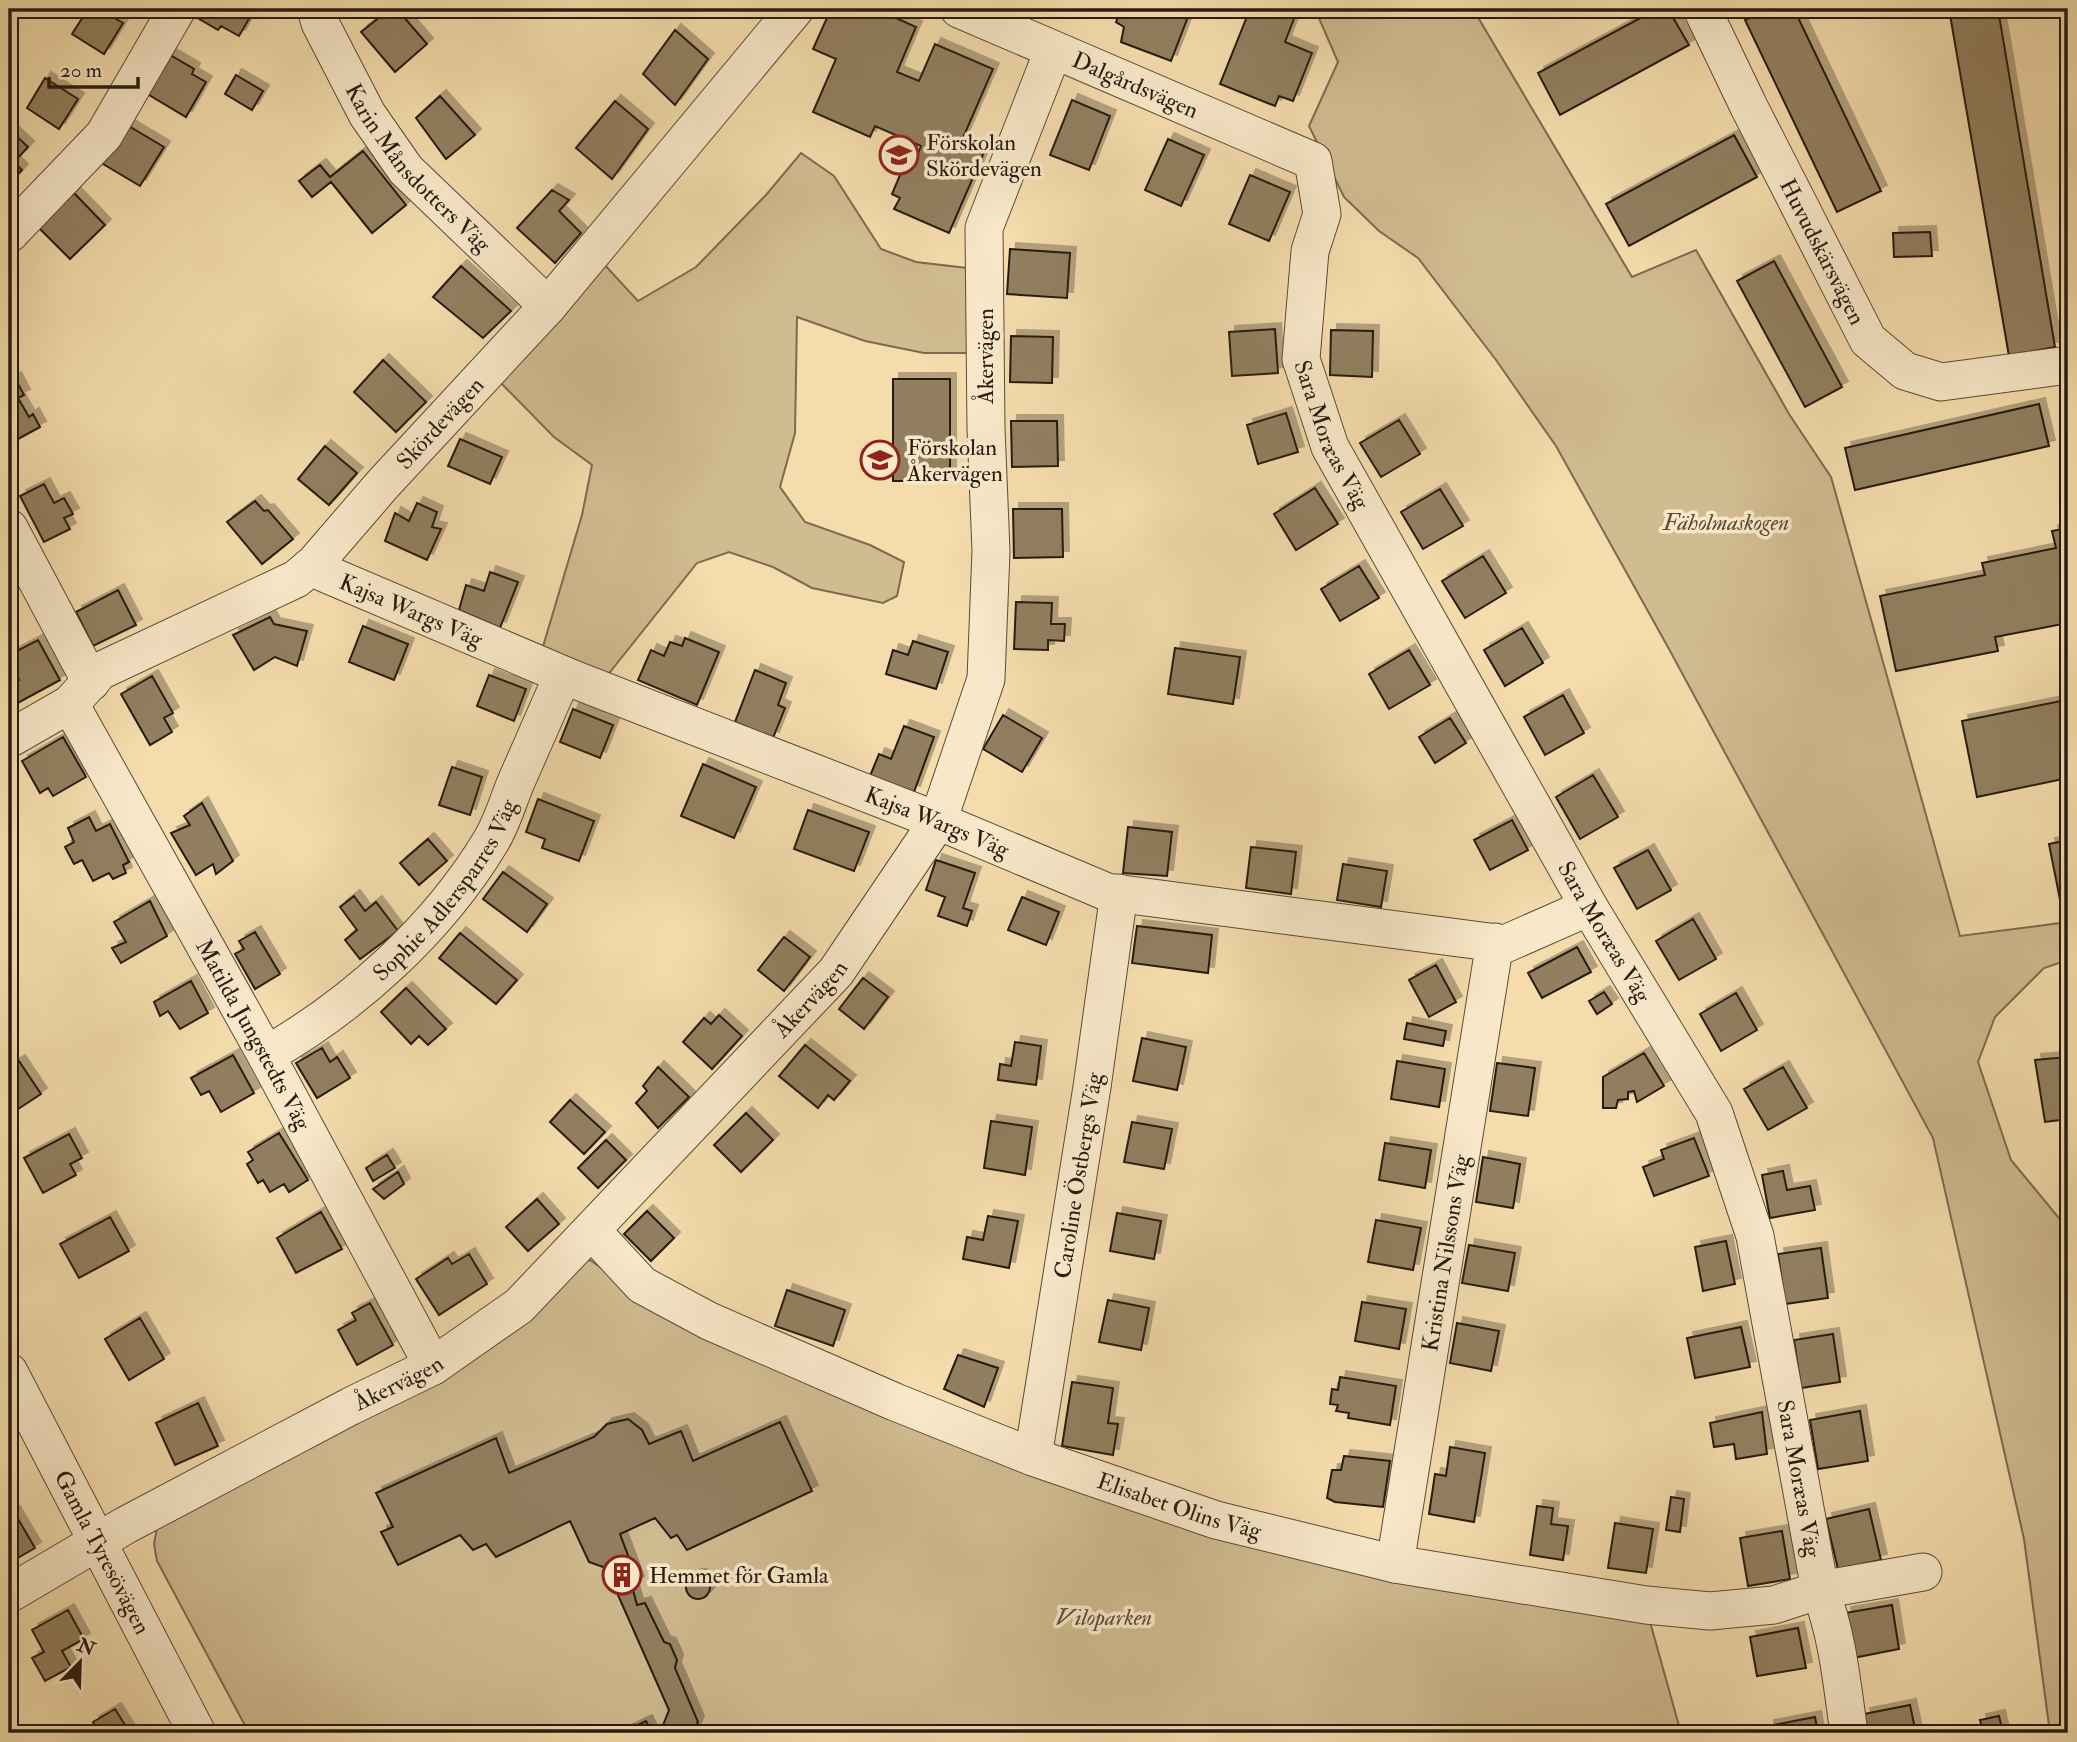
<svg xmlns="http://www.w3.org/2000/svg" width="2077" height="1742" font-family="'IM FELL Double Pica',serif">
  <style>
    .green { fill: #d1bb91; stroke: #7c6b50; stroke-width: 2 }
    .building { fill: #927f61; stroke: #271b10; stroke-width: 2; filter: url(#shadow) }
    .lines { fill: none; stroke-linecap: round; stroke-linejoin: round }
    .minor-casing { stroke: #5a4b37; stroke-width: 39 }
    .minor { stroke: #f8e8c9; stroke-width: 37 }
    .labels { text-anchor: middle; stroke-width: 7; stroke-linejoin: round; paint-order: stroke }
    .street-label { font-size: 23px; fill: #271b10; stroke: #f8e8c9 }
    .poi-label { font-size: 23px; fill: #271b10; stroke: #f8e8c9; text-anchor: start }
    .park-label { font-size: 23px; font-style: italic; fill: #5a4b37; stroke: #f8e8c9 }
  </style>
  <defs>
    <filter id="shadow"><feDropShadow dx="6" dy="-6" stdDeviation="0" flood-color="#0004"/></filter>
  </defs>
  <rect width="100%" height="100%" fill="#f4dcac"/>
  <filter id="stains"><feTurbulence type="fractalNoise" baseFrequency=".00286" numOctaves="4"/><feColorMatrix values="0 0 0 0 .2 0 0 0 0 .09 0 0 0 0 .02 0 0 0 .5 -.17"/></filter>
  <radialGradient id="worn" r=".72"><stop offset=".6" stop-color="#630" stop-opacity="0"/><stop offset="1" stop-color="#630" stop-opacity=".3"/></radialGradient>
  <path class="green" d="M1315,9H1473L1632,277L1696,250L1789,414L1831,477L1960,936L2068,922V960L2044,968L1995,1017L1978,1062L2011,1160L2068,1229V1733H2050L2024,1539L1933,1138L1669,649L1556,446L1496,360L1418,258L1379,231L1344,197L1309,126L1338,62Z
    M801,153L834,176L881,249L916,262L967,268L970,353H924L865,341L797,317L795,433L780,487L805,522L870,545L904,562L897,596L883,603L812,588L773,567L729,552L697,563L606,677L542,650L582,515L592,465L554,437L499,381L602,262L638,301L696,267L766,195Z
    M590,1260L623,1283L1420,1585L1650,1622L1681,1733H249L157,1561L154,1544L157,1528L581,1262Z"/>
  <path class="building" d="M88,9H99L123,23L104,54L72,34Z
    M198,9H247L253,12L239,36L221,26L218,30L194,16Z
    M390,9H397L427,44L395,72L361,32Z
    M831,9H876L916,27L897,72L919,81L935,44L993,69L962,140L985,150L949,233L894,209L900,198L892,194L905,163L913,166L921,146L875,126L870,137L813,112L836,59L813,49Z
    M1121,9H1191L1171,61L1121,42L1124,27L1116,22Z
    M1250,9L1297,11L1285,42L1312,53L1293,101L1279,96L1275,106L1220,84Z
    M1657,9H1668L1689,45L1560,115L1538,73Z
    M1756,9H1794L1881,191L1837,212L1745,20L1758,14Z
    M1949,9H1998L2055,347L2009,356Z
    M675,30L708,59L675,105L643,74Z
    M167,53L194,69L192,74L206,82L186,117L144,92Z
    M236,75L263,91L252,110L225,94Z
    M45,78L78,99L59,129L27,108Z
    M440,96L475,135L446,159L416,118Z
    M1072,100L1110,116L1089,170L1050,155Z
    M615,101L648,129L612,179L576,148Z
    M122,122L164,147L140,186L98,161Z
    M9,129L28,147L14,162L22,170L9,184Z
    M1734,135L1757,177L1629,246L1606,204Z
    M1168,139L1204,155L1181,206L1145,190Z
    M363,151L406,205L372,233L331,182L312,197L299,181L320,165L330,177Z
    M1250,175L1290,192L1269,241L1229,224Z
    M552,190L569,200L559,211L581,233L555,263L517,228Z
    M74,193L105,225L70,259L38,227Z
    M1930,232L1932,256L1894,257L1893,233Z
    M1010,249L1070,253L1067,298L1007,294Z
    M1774,261L1842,387L1805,407L1737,281Z
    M461,266L511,311L483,338L433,297Z
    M1275,329L1278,373L1232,376L1229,332Z
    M1331,330L1373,331L1372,377L1330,375Z
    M1011,336L1053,337L1052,383L1010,382Z
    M383,360L426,402L396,432L354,392Z
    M15,378L24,395L18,398L29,417L33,414L40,427L9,444V382Z
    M893,379H950V481H893Z
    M2039,404L2049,446L1855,490L1845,448Z
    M1286,413L1298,452L1258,464L1247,425Z
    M1399,420L1420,454L1381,477L1360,443Z
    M1011,421H1057L1058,466L1012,467Z
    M460,439L502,457L490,484L448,466Z
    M325,446L357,473L329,505L298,479Z
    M44,484L54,503L64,498L73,514L64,518L70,529L44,542L20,496Z
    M1315,488L1338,524L1296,550L1274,514Z
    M1440,489L1463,526L1423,549L1401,512Z
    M255,501L264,511L268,510L293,539L262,564L227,522Z
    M417,503L437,512L432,527L441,529L427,560L385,541L395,513L409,521Z
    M1013,509H1062L1063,557L1014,558Z
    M2068,528V607L2066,608L2068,623L1995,637L1998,651L1896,671L1880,596L1985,575L1982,563L2056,548L2052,531Z
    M1483,556L1506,593L1465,618L1442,581Z
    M1359,566L1379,598L1340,621L1321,589Z
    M490,572L518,582L500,628L459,610L466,585L484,591Z
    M118,590L136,625L93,646L76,612Z
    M1016,602L1052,603L1051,624H1065L1064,641L1048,640V650L1014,649Z
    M270,617L274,624L307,631L297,666L275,657L254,670L233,635Z
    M363,626L408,644L394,680L349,662Z
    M1522,628L1543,663L1505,686L1484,650Z
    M685,638L719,652L697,705L638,680L651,650L664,656L670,642L682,646Z
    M38,640L60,680L14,705L9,694V686L19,680L9,655Z
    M913,641L948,652L936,689L886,674L893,650L908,655Z
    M1175,648L1240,657L1233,704L1168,694Z
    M1409,650L1430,685L1389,709L1369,674Z
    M755,670L786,683L778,705L785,708L773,738L735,722Z
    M489,675L526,689L514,721L477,706Z
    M152,676L173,713L164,718L172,732L150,745L121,694Z
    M2068,686V778L1977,797L1962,721L2066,700L2063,687Z
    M1563,695L1584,733L1545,755L1524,717Z
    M573,709L613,725L600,758L560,742Z
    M1003,715L1042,738L1022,772L983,749Z
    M1450,718L1466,743L1435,763L1419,737Z
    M904,726L934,737L914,792L870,776L879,754L891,759Z
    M63,737L86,777L53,796L48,788L40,793L22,761Z
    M703,764L756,787L734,838L681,816Z
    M452,767L482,777L470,815L439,805Z
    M1593,775L1618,817L1580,839L1556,797Z
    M538,799L594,821L579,861L542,848L545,839L526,832Z
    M202,803L233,861L216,874L213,864L196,875L171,833L190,825L184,816Z
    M808,810L869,832L854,871L794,849Z
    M89,817L96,831L110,824L129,862L123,865L126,873L113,879L109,873L93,881L82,860L74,864L65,847L74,842L68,828Z
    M1512,820L1528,850L1490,870L1474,840Z
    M1128,827L1172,832L1167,876L1123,873Z
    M428,839L447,861L419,885L400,863Z
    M2068,840V919L2064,920L2049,844Z
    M1251,847L1296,852L1291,894L1246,888Z
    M1648,850L1671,890L1637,909L1614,868Z
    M936,860L975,873L963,908L972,911L967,926L938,916L945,897L926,890Z
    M1343,864L1387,871L1381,907L1337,900Z
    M503,872L547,904L527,932L483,899Z
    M354,896L365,911L376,902L398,931L360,959L345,940L357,930L340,907Z
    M1022,897L1059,912L1046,945L1008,930Z
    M150,901L167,936L121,963L112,948L126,942L114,922Z
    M1693,919L1716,959L1679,980L1656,941Z
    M1137,926L1212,935L1208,973L1132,963Z
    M255,932L280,974L255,989L235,954L244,949L239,941Z
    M460,933L517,980L496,1004L439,958Z
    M784,937L810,957L784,991L758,970Z
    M1577,947L1591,972L1542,998L1528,973Z
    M1436,965L1456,1002L1429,1017L1409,980Z
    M863,978L888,997L864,1029L839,1009Z
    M191,981L208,1013L180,1029L168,1011L160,1016L154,1002Z
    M406,988L446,1029L428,1045L419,1036L411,1044L381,1012Z
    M1604,992L1612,1004L1597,1014L1589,1001Z
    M1736,993L1757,1030L1721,1051L1700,1014Z
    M719,1015L742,1036L712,1069L683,1042L704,1018L711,1024Z
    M1407,1023L1446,1031L1443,1046L1404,1039Z
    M1142,1038L1186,1047L1177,1090L1133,1081Z
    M1015,1042L1041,1046L1036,1085L998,1080L1000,1064L1011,1066Z
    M805,1045L850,1081L834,1100L828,1095L818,1108L779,1076Z
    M322,1048L330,1062L337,1057L350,1078L317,1098L296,1063Z
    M1644,1053L1664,1086L1637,1102L1634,1091L1628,1092V1099L1618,1100L1616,1108H1603V1077Z
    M233,1055L254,1093L221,1112L209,1091L201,1095L191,1078Z
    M2068,1057V1119L2045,1122L2035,1060Z
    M19,1061L41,1094L9,1115V1067Z
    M1397,1061L1445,1069L1439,1107L1391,1099Z
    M1497,1063L1535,1068L1528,1116L1490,1111Z
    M658,1067L689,1097L658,1128L636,1103L647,1091L643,1086Z
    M1783,1067L1807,1108L1768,1130L1744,1089Z
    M570,1100L605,1132L584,1154L550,1122Z
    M746,1113L773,1140L741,1172L714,1145Z
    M991,1121L1032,1127L1025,1175L984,1168Z
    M1132,1122L1172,1129L1164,1169L1124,1162Z
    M279,1133L308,1180L289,1192L284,1184L270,1192L263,1180L258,1183L247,1164L253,1160L248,1152Z
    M69,1134L82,1158L70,1164L76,1175L43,1193L24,1158Z
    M1694,1138L1709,1176L1654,1196L1643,1167L1664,1159L1661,1150Z
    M606,1140L626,1160L598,1188L578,1168Z
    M1385,1143L1431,1150L1425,1188L1379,1180Z
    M387,1155L395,1168L373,1181L366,1168Z
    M1483,1157L1520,1164L1513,1208L1476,1202Z
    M1783,1171L1787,1190L1810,1186L1815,1210L1770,1218L1762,1175Z
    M398,1172L404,1184L384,1199L373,1189Z
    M537,1199L559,1224L528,1251L506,1227Z
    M647,1211L674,1238L651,1261L624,1234Z
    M321,1212L342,1249L296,1273L277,1238Z
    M1117,1213L1161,1221L1154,1259L1110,1251Z
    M988,1216L1018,1221L1009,1268L963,1259L967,1237L983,1240Z
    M110,1217L129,1251L79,1278L60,1244Z
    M1376,1220L1421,1228L1413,1270L1368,1262Z
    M1726,1241L1735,1284L1703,1291L1695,1247Z
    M1469,1245L1515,1253L1508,1291L1462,1283Z
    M1821,1248L1828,1298L1785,1304L1778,1254Z
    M469,1254L487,1284L439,1315L416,1279L448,1258L452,1264Z
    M787,1290L845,1310L833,1346L775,1326Z
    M1108,1300L1149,1308L1141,1350L1099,1342Z
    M1362,1302L1406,1309L1399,1349L1355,1341Z
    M370,1303L393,1345L357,1365L338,1330L356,1320L352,1313Z
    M140,1318L164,1359L129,1380L105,1339Z
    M1457,1323L1499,1331L1491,1371L1450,1363Z
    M1741,1327L1750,1367L1695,1378L1687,1338Z
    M1833,1334L1840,1382L1801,1388L1794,1340Z
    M958,1355L998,1368L984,1407L944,1389Z
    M1340,1377L1396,1386L1390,1425L1348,1418L1349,1413L1336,1411L1338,1405L1330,1404L1332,1389L1338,1390Z
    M1072,1382L1113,1388L1108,1423L1118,1424L1113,1455L1062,1446Z
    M198,1403L218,1446L175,1465L156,1423Z
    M1860,1411L1868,1461L1818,1469L1810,1420Z
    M1762,1412L1767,1454L1736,1459L1734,1444L1714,1447L1710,1423Z
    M628,1419L642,1430L649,1444L681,1431L693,1461L780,1422L812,1491L687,1550L677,1535L671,1538L655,1518L620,1534L638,1582L632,1586L637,1605L645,1603L664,1642L670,1644L677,1660L675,1668L698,1722L693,1733H660L669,1710L606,1568L589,1562L570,1521L496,1557L486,1544L473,1550L460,1535L398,1565L381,1532L393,1527L376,1493L496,1438L509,1473L594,1437L607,1424Z
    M1450,1447L1485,1453L1474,1522L1429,1514L1435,1474L1446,1476Z
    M1344,1456L1390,1461L1383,1507L1335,1502L1327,1498L1332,1470H1341Z
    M1671,1497L1684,1499L1680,1532L1666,1530Z
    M1537,1506L1553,1508L1551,1524L1568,1526L1563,1560L1530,1555Z
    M1869,1509L1881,1560L1838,1569L1826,1519Z
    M14,1512L35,1548L9,1563V1515Z
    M1615,1523L1653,1529L1646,1573L1608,1568Z
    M1782,1531L1790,1579L1748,1586L1740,1538Z
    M686 1587a12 12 0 1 1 24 0a12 12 0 1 1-24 0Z
    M1892,1605L1899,1649L1853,1658L1845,1613Z
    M68,1610L84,1639L62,1651L71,1667L45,1681L32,1658L44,1652L32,1630Z
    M1798,1628L1806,1668L1757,1676L1750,1637Z
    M1910,1705L1916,1733H1868L1864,1714Z
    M115,1709L130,1733H99L93,1722Z
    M1999,1716L2003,1733H1983L1980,1720Z
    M1815,1717L1818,1733H1769L1768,1726Z
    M646,1721L652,1733H621Z"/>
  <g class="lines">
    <defs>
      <g id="minor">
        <path id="s1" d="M316,9L320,23L367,114L406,170L548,306"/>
        <path id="s2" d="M959,9L1313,161L1322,214L1310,251L1301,359L1330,447L1589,907L1714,1113L1755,1236L1820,1590C1838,1636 1842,1685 1849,1733"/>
        <path id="s3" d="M1702,9L1749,107L1868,340L1905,371L1941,382L2068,365"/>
        <path d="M9,234L104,135L177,9"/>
        <path d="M9,528L91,682"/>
        <path id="s4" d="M310,567L573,679L938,821L1107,892L1505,944L1589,907"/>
        <path id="s5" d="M70,704L266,1055L433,1366"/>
        <path id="s6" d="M9,739L70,704L100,671L296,579L314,564L383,484L548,306L795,9"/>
        <path id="s7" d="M266,1055C355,1004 438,929 491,841C502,823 508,801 516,782C532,746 547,711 563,675"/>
        <path id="s8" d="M593,1232L642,1285L709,1321L895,1402L1033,1457L1216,1520L1395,1564L1646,1605L1710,1611L1774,1605L1820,1590L1923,1572"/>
        <path id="s9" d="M9,1372L197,1733"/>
        <path id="s10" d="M1033,1457L1092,1087L1119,893"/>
        <path id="s11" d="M1395,1564L1495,942"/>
        <path id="s12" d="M9,1594L126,1525L351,1406L433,1366L519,1306L836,972L938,821L986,679L991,551L986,428L984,228L1053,51"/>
      </g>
    </defs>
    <use href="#minor" class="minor-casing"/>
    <use href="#minor" class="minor"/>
  </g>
  <defs>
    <symbol id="school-ring" viewBox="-11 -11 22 22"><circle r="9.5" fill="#f8e8c9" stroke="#8f2418" stroke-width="1.5"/><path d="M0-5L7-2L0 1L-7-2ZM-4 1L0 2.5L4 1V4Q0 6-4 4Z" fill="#8f2418"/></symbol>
    <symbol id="building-ring" viewBox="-11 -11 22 22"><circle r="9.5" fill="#f8e8c9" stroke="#8f2418" stroke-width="1.5"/><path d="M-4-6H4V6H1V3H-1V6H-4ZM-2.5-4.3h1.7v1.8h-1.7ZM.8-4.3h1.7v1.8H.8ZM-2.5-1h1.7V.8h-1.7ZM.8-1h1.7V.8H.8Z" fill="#8f2418"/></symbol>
  </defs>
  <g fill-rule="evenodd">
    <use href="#school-ring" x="877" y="133" width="44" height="44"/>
    <use href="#school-ring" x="858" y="438" width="44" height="44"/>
    <use href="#building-ring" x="600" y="1553" width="44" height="44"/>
  </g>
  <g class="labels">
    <g class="street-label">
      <text dy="8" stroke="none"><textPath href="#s2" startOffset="192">Dalgårdsvägen</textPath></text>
      <text dy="8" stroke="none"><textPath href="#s1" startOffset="191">Karin Månsdotters Väg</textPath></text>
      <text dy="8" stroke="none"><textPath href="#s3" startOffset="271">Huvudskärsvägen</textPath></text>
      <text transform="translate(985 356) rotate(-90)" y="8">Åkervägen</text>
      <text dy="8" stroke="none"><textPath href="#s6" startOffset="544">Skördevägen</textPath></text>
      <text dy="8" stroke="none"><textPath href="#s2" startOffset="668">Sara Moræas Väg</textPath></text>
      <text dy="8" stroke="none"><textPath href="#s4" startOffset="110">Kajsa Wargs Väg</textPath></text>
      <text dy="8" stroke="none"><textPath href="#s4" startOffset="677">Kajsa Wargs Väg</textPath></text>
      <text dy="8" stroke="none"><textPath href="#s7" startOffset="247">Sophie Adlersparres Väg</textPath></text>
      <text dy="8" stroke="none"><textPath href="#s2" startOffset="1236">Sara Moræas Väg</textPath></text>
      <text dy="8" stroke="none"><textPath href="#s12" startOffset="1010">Åkervägen</textPath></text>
      <text dy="8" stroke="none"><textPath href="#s5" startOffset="378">Matilda Jungstedts Väg</textPath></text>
      <text dy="8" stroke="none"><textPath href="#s10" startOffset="285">Caroline Östbergs Väg</textPath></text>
      <text dy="8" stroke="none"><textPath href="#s11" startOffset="315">Kristina Nilssons Väg</textPath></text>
      <text dy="8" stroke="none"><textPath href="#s12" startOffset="443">Åkervägen</textPath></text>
      <text dy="8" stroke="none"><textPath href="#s2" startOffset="1824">Sara Moræas Väg</textPath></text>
      <text dy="8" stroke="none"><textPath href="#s8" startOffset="654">Elisabet Olins Väg</textPath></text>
      <text dy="8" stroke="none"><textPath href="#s9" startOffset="203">Gamla Tyresövägen</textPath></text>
    </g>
    <g class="poi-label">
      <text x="926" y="150">Förskolan<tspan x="926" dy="26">Skördevägen</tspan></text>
      <text x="907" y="455">Förskolan<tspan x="907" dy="26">Åkervägen</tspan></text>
      <text x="649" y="1583">Hemmet för Gamla</text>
    </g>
    <g class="park-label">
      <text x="1726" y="530">Fäholmaskogen</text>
      <text x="1104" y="1625">Viloparken</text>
    </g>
  </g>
  <rect width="2077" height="1742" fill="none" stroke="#f4dcac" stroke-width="35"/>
  <rect x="10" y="10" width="2056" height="1721" fill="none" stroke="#271b10" stroke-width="3.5"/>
  <rect x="18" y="18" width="2042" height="1707" fill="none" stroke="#271b10" stroke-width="2"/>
  <g transform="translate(80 1662) rotate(23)" stroke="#f8e8c9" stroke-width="5" paint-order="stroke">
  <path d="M0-5L12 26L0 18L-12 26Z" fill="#271b10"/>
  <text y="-10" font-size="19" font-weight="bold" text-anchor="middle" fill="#271b10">N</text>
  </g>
  <path d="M49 77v10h89v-10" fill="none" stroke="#271b10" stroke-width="3.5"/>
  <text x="60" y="77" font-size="21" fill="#271b10" stroke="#f8e8c9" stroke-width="5" paint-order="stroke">20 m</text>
  <rect width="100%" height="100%" filter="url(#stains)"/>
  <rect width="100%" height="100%" fill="url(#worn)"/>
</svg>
